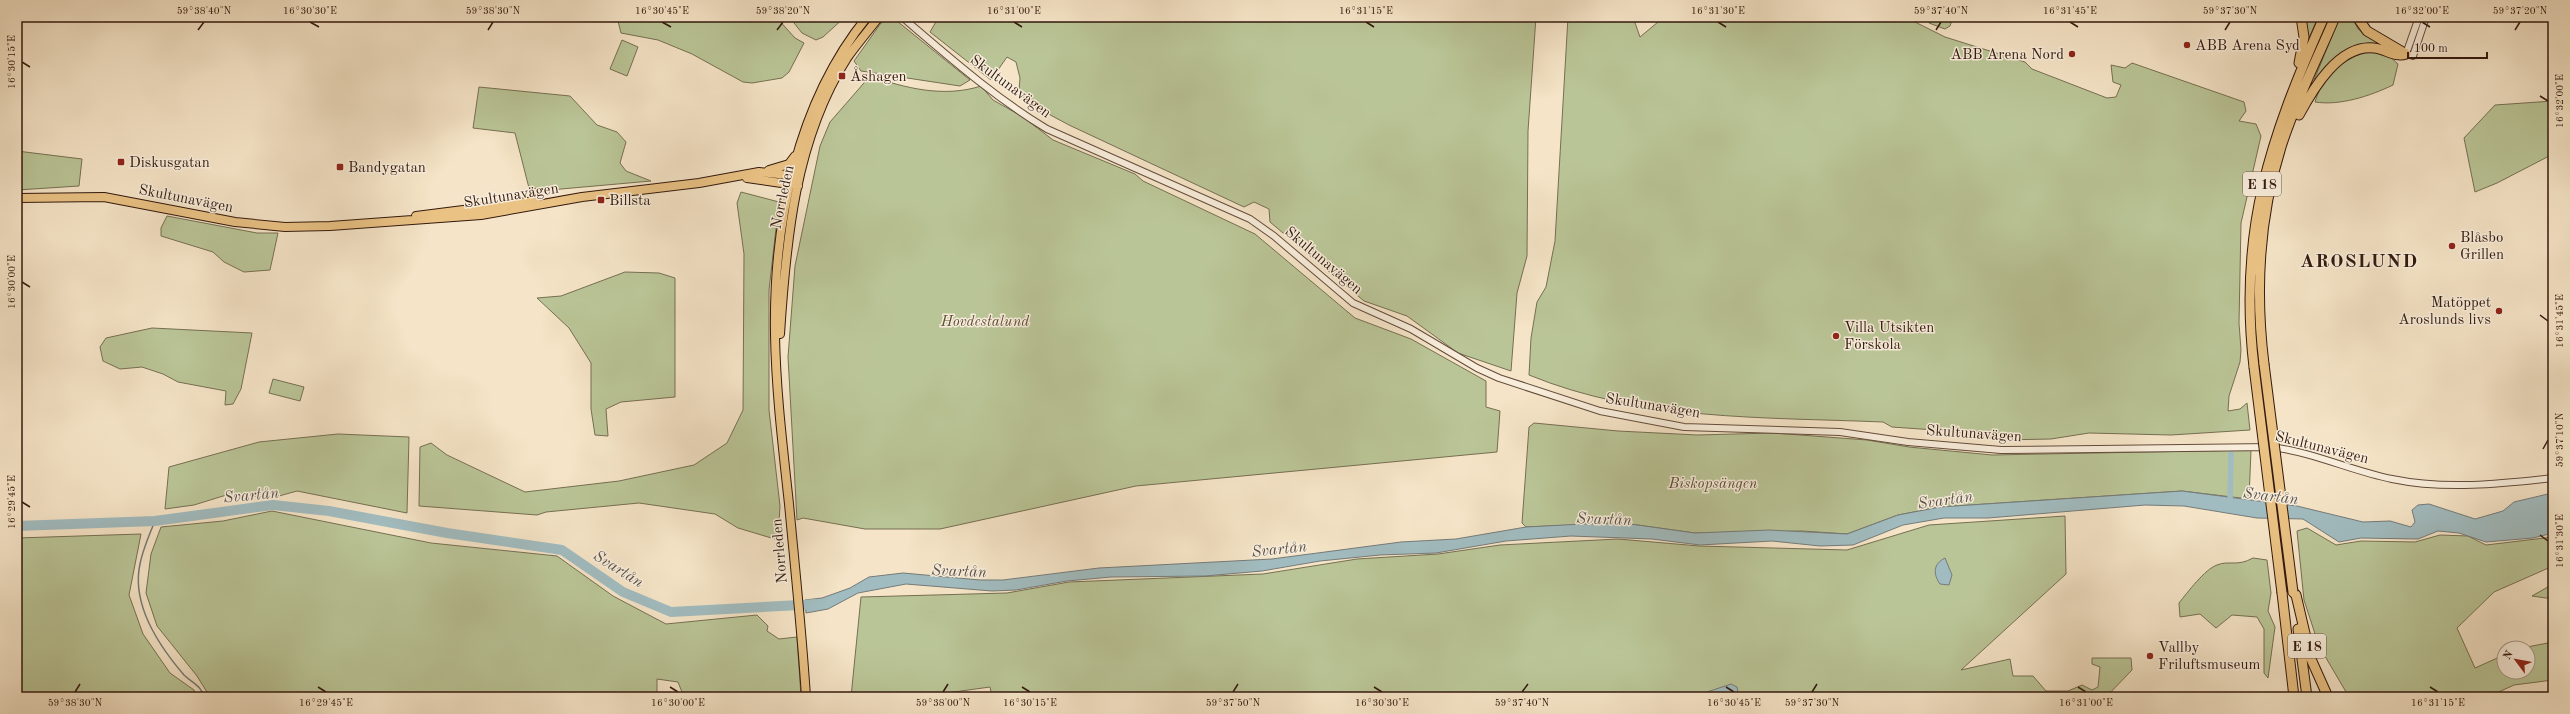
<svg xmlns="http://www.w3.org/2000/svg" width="2570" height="714" font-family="'Old Standard TT',serif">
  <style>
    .green { fill: #bac597; stroke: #766f52 }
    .water { fill: #a1bcc0; stroke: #757b79 }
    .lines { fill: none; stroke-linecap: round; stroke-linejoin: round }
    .stream { stroke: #757b79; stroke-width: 1.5 }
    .canal { stroke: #a1bcc0; stroke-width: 5.5 }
    .river { stroke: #a1bcc0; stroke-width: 10 }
    .minor-casing { stroke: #644c3c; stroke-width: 8 }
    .major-casing { stroke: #33190e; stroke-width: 10 }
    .highway-casing { stroke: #33190e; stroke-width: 11 }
    .minor { stroke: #f8eddb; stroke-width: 6 }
    .major { stroke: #eac284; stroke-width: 8 }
    .highway { stroke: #eac284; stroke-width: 9 }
    .highway-bridge-casing { stroke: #33190e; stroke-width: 11; stroke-linecap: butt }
    .highway-bridge { stroke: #eac284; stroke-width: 9 }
    .ticks { fill: none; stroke: #33190e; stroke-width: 1.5 }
    .poi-dot { fill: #8f2418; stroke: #f8eddb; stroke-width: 1.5 }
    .labels { text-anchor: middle; stroke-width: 3; stroke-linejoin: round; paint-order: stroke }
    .shield { fill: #f8eddb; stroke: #6e594c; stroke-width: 1 }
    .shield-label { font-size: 14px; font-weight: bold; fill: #33190e }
    .poi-label { font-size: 15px; fill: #33190e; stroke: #f8eddb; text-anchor: start }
    .street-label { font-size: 15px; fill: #33190e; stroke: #f8eddb }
    .park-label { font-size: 15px; font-style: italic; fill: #5c4d37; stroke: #f8eddb }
    .water-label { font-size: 16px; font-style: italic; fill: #5a524c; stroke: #f8eddb }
    .district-label { font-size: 19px; font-weight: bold; letter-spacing: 1px; fill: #33190e; stroke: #f8eddb }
    .neatline { fill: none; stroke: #33190e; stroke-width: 1.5 }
    .ticks-label { font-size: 10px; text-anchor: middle; fill: #33190e }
  </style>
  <rect width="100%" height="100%" fill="#f5e4c7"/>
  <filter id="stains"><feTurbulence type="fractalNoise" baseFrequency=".005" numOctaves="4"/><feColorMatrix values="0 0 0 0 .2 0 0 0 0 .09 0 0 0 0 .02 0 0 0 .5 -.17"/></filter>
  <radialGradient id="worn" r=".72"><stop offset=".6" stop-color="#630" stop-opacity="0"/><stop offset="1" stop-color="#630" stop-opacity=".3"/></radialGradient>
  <path class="green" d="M617,17H776L795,38L804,43L789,72L782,78L752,83L743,82L692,54L658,40L621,33Z
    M796,17H845L823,37L816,40L802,33L794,23Z
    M892,17L970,80L960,86L861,71L854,61L881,23Z
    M934,17H1536L1528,131L1527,256L1517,293L1511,371L1458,353L1407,316L1364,301L1270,222L1269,209L1254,202L1244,207L1069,125L1028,103L1019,91L1020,78L1016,62L1007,57L991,80L930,32L937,20Z
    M1568,17H1633L1640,37L1664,17H1887L1915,22L1945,37L2025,62L2032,69L2107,98L2116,97L2121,85L2113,82L2111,65L2125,68L2132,63L2244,102L2246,111L2239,121L2256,124L2261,136L2241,223L2239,323L2241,350L2240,362L2229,396L2228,411L2240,409L2247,403L2250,430L2171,435L2089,433L2051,439L2003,440L1949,431L1892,427L1883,422C1763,417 1641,421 1529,375L1531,338L1537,302L1546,287L1555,241Z
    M1928,17H1953L1950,26L1945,29L1929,23Z
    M2304,17H2318L2307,43Z
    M2340,17H2352L2358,29L2384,47L2357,46L2315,82L2314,80Z
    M622,40L638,47L627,76L610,69Z
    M2376,51L2389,56L2398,64L2393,85C2370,96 2340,106 2315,102C2323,74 2347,54 2376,51Z
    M870,76C905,88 944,98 981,86L993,100L1023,117L1053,140L1135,174L1143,181L1255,234L1355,318L1411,339L1486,381V407L1500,411L1497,452L1136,486L940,529H865L803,518L797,520L788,357L795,266L820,146L830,122Z
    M479,87L570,96L597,125L617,132L626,142L620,163L626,171L651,181L550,190L529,188L515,133L473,128Z
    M2553,101V154L2497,183L2475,192L2464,138L2495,105Z
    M17,151L82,159L79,186L17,190Z
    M741,192L779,202L769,290V410L780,506L778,540L738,528L715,514L639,503L546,512L537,515L419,506L420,447L431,443L447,455L525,492L619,481L694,465L727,443L743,410L744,254L737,203Z
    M167,216L257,233H278L270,270L244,272L224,262L213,252L161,236V228Z
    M625,272L659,273L675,278V397L621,402L606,409L608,436L595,435L591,409V363L569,328L537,298L561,296Z
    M152,328L252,333L241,389L233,404L225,405L226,391L178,382L163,374L142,367L120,369L103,361L100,347L106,338Z
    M273,379L304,387L300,401L269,393Z
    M1534,423L1618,431L1697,435L1773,433L1867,440L1909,447L1992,455L2251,450L2249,499L2182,491L1940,507L1898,515L1847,534L1802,531L1695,533L1623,523L1526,527L1522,523L1529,427Z
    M338,434L409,437L407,513L297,491L279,496H223L194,505L165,509L169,467L259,442Z
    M272,511L431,543L557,556L613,596L666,624L757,615L768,626L767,631L779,639L797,637L801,697H684L678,682L657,679V697H210L197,676L157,626L146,593L151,554L161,527L223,521Z
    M2065,516L2066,574L1961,670L2010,659L2013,676H2033L2046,691H2068L2082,685L2092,690L2098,687L2100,667L2092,664V658H2131L2132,670L2106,697H992L990,687L918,697H851L861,597L1007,593L1069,582L1263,574L1357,559L1438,554L1500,545L1618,539L1699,546L1847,550L1929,525Z
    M2307,528L2336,545L2361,541L2415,542L2440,535L2468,536L2486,545L2553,537V566L2494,592L2457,628L2475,668L2504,655V672H2528V648H2522L2553,642V680L2514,685L2488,697H2349L2319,646L2304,600L2297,531Z
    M141,534L129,595L143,634L170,673L194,690L197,697H17V538Z
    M2253,558L2267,560L2271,593L2268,611L2275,627L2268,678L2264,673V629L2257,617L2232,615L2216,628L2200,614L2180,617L2179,603C2187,593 2205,569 2217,565C2229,560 2237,567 2253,558Z
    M2553,584V599L2532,596Z"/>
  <path class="water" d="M2182,491L2297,506L2363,522L2390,521L2411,527L2415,522L2412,510L2418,505L2429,504L2475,519L2503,511L2514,502L2548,494L2553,495V533L2533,538L2486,542L2459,533L2438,531L2418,539L2361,538L2339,542L2303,519L2257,518L2184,506L2145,505L1988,518H1944L1903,525L1853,545L1820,546L1772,541L1700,545L1652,539L1571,536L1506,541L1436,553L1380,555L1320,561L1262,571L1205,576L1111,577L1067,581L1016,590L992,591L906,584L858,593L828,609L806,613L805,600L822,598L850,588L869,577L903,573L980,580H1003L1099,568L1272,559L1401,542L1456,539L1526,527L1583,524L1623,523L1695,533L1769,530L1847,534L1898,515L1940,507Z
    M1945,558L1952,575L1949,585L1940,584C1933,574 1933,564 1945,558Z
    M1731,684L1737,687L1739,697H1692Z"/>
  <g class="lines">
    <path class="stream" d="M155,521C149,535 143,549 140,564C131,605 159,646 184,675C192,683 201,685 204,697"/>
    <path class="canal" d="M2230,503L2231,454"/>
    <path class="river" d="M17,526L155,521L273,505L329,511L447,533L562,550L623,592L671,612L819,604"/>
    <defs>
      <path id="minor" d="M902,17C949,57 994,97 1047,129L1250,219L1274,236L1353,303L1411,329L1477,368L1499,378L1600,411L1684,427L1840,432L1908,442L2001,450L2271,447C2313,452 2352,471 2392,479C2445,490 2500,484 2553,478
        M2419,17L2406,54L2413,56L2426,17"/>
      <path id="major" d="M769,170L789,164L795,156
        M747,178L795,185
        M17,198L104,197L235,222L285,227L330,226L481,215L582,197L699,183L759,172L787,175L798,186
        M416,216L535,201
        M780,334C786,241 795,139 847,58C857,44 868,31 879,17
        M806,697C802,633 795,568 789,504C783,448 776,392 775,335C773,226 796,104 867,17"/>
      <path id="highway" d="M2299,63L2304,37L2301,17
        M2299,115C2313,89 2339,44 2374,48C2386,49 2395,58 2406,54L2367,31L2357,17
        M2264,364C2255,291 2259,217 2281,147C2295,102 2317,60 2335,17
        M2254,367C2238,231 2270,139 2324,17
        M2293,592L2296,595L2311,659L2328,697
        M2282,593L2294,697
        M2298,629L2307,697"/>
    </defs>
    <use href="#minor" class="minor-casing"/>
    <use href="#major" class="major-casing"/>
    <use href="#highway" class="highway-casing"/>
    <use href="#minor" class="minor"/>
    <use href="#major" class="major"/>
    <use href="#highway" class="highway"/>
    <defs>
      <path id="highway-bridge" d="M2264,364L2293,592
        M2254,367L2282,593"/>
    </defs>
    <use href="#highway-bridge" class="highway-bridge-casing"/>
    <use href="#highway-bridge" class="highway-bridge"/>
  </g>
  <path class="ticks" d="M310,22L319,27M662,22L671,27M1014,22L1022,27M1366,22L1374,27M1718,22L1726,27M2070,22L2078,27M2422,22L2430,27M198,30L204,22M488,30L493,22M777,30L783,22M1936,30L1941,22M2225,30L2230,22M2515,30L2520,22M22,62L30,67M2540,96L2548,101M22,282L30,287M2540,315L2548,321M2543,449L2548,440M22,502L30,507M2540,535L2548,541M318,687L326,692M670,687L678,692M1022,687L1030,692M1374,687L1382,692M1726,687L1734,692M2078,687L2086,692M2430,687L2438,692M75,692L80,684M943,692L948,684M1233,692L1238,684M1522,692L1528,684M1812,692L1817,684"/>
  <g class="poi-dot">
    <circle cx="2187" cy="45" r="4"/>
    <circle cx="2072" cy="54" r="4"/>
    <rect x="838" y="72" width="8" height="8" rx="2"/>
    <rect x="117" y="158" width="8" height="8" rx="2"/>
    <rect x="336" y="163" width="8" height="8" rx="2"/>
    <rect x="597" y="196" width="8" height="8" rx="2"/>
    <circle cx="2452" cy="246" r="4"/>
    <circle cx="2499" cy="311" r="4"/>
    <circle cx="1836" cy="336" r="4"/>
    <circle cx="2150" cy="656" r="4"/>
  </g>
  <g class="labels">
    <g class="shield">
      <rect x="2243" y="172" width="38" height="24" rx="3"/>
      <rect x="2288" y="634" width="38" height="24" rx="3"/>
    </g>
    <g class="shield-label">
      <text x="2262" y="189">E 18</text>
      <text x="2307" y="651">E 18</text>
    </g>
    <g class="poi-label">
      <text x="2195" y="50">ABB Arena Syd</text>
      <text x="2064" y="59" text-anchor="end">ABB Arena Nord</text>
      <text x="850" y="81">Åshagen</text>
      <text x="129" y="167">Diskusgatan</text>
      <text x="348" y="172">Bandygatan</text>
      <text x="609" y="205">Billsta</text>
      <text x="2460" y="242">Blåsbo<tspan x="2460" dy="17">Grillen</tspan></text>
      <text x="2491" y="307" text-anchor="end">Matöppet<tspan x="2491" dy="17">Aroslunds livs</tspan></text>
      <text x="1844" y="332">Villa Utsikten<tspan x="1844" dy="17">Förskola</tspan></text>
      <text x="2158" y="652">Vallby<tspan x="2158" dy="17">Friluftsmuseum</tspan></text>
    </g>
    <g class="street-label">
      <text transform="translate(1011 86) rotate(36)" y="5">Skultunavägen</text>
      <text transform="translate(511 195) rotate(-9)" y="5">Skultunavägen</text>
      <text transform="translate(782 197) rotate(-78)" y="5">Norrleden</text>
      <text transform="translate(186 198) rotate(11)" y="5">Skultunavägen</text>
      <text transform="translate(1324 260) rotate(40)" y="5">Skultunavägen</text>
      <text transform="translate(1653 405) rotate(9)" y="5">Skultunavägen</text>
      <text transform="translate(1974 433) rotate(4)" y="5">Skultunavägen</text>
      <text transform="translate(2322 447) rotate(14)" y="5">Skultunavägen</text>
      <text transform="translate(779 551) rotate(-95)" y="5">Norrleden</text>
    </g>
    <g class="park-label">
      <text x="985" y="326">Hovdestalund</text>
      <text x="1713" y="488">Biskopsängen</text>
    </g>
    <g class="water-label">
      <text transform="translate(251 494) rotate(-5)" y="6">Svartån</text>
      <text transform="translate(2271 495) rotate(7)" y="6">Svartån</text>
      <text transform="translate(1945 499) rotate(-8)" y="6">Svartån</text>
      <text transform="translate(1604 518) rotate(2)" y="6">Svartån</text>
      <text transform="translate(1279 548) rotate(-6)" y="6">Svartån</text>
      <text transform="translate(619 568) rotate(32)" y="6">Svartån</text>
      <text transform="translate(959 570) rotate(2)" y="6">Svartån</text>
    </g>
    <g class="district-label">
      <text x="2359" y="267">AROSLUND</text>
    </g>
  </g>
  <rect width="2570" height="714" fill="none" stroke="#f5e4c7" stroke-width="44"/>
  <g transform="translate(2516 660) rotate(302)"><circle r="19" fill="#f8eddb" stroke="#a99889"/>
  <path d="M0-3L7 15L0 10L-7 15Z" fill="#8f2418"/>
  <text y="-6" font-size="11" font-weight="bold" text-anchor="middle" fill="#33190e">N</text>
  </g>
  <path d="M2408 52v6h79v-6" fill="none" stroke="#33190e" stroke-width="2"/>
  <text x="2414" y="52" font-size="12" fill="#33190e" stroke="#f8eddb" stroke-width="3" paint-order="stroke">100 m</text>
  <rect x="22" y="22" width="2526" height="670" class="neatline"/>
  <g class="ticks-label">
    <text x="204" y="14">59°38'40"N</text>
    <text x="310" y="14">16°30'30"E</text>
    <text x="493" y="14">59°38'30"N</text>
    <text x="662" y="14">16°30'45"E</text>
    <text x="783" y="14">59°38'20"N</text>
    <text x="1014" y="14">16°31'00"E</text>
    <text x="1366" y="14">16°31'15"E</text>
    <text x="1718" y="14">16°31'30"E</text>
    <text x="1941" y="14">59°37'40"N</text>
    <text x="2070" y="14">16°31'45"E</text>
    <text x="2230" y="14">59°37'30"N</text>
    <text x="2422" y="14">16°32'00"E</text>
    <text x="2520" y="14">59°37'20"N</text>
    <text transform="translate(11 62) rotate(-90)" y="4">16°30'15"E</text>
    <text transform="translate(2559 101) rotate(-90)" y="4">16°32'00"E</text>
    <text transform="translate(11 282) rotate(-90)" y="4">16°30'00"E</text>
    <text transform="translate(2559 321) rotate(-90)" y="4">16°31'45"E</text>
    <text transform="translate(2559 440) rotate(-90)" y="4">59°37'10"N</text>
    <text transform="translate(11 502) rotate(-90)" y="4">16°29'45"E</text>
    <text transform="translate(2559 541) rotate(-90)" y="4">16°31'30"E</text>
    <text x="75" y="706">59°38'30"N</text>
    <text x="326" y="706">16°29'45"E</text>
    <text x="678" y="706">16°30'00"E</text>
    <text x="943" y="706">59°38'00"N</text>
    <text x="1030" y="706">16°30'15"E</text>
    <text x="1233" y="706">59°37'50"N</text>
    <text x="1382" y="706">16°30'30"E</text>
    <text x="1522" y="706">59°37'40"N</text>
    <text x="1734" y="706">16°30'45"E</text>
    <text x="1812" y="706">59°37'30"N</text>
    <text x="2086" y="706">16°31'00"E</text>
    <text x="2438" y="706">16°31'15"E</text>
  </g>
  <rect width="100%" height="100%" filter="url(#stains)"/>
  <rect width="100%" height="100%" fill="url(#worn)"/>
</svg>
